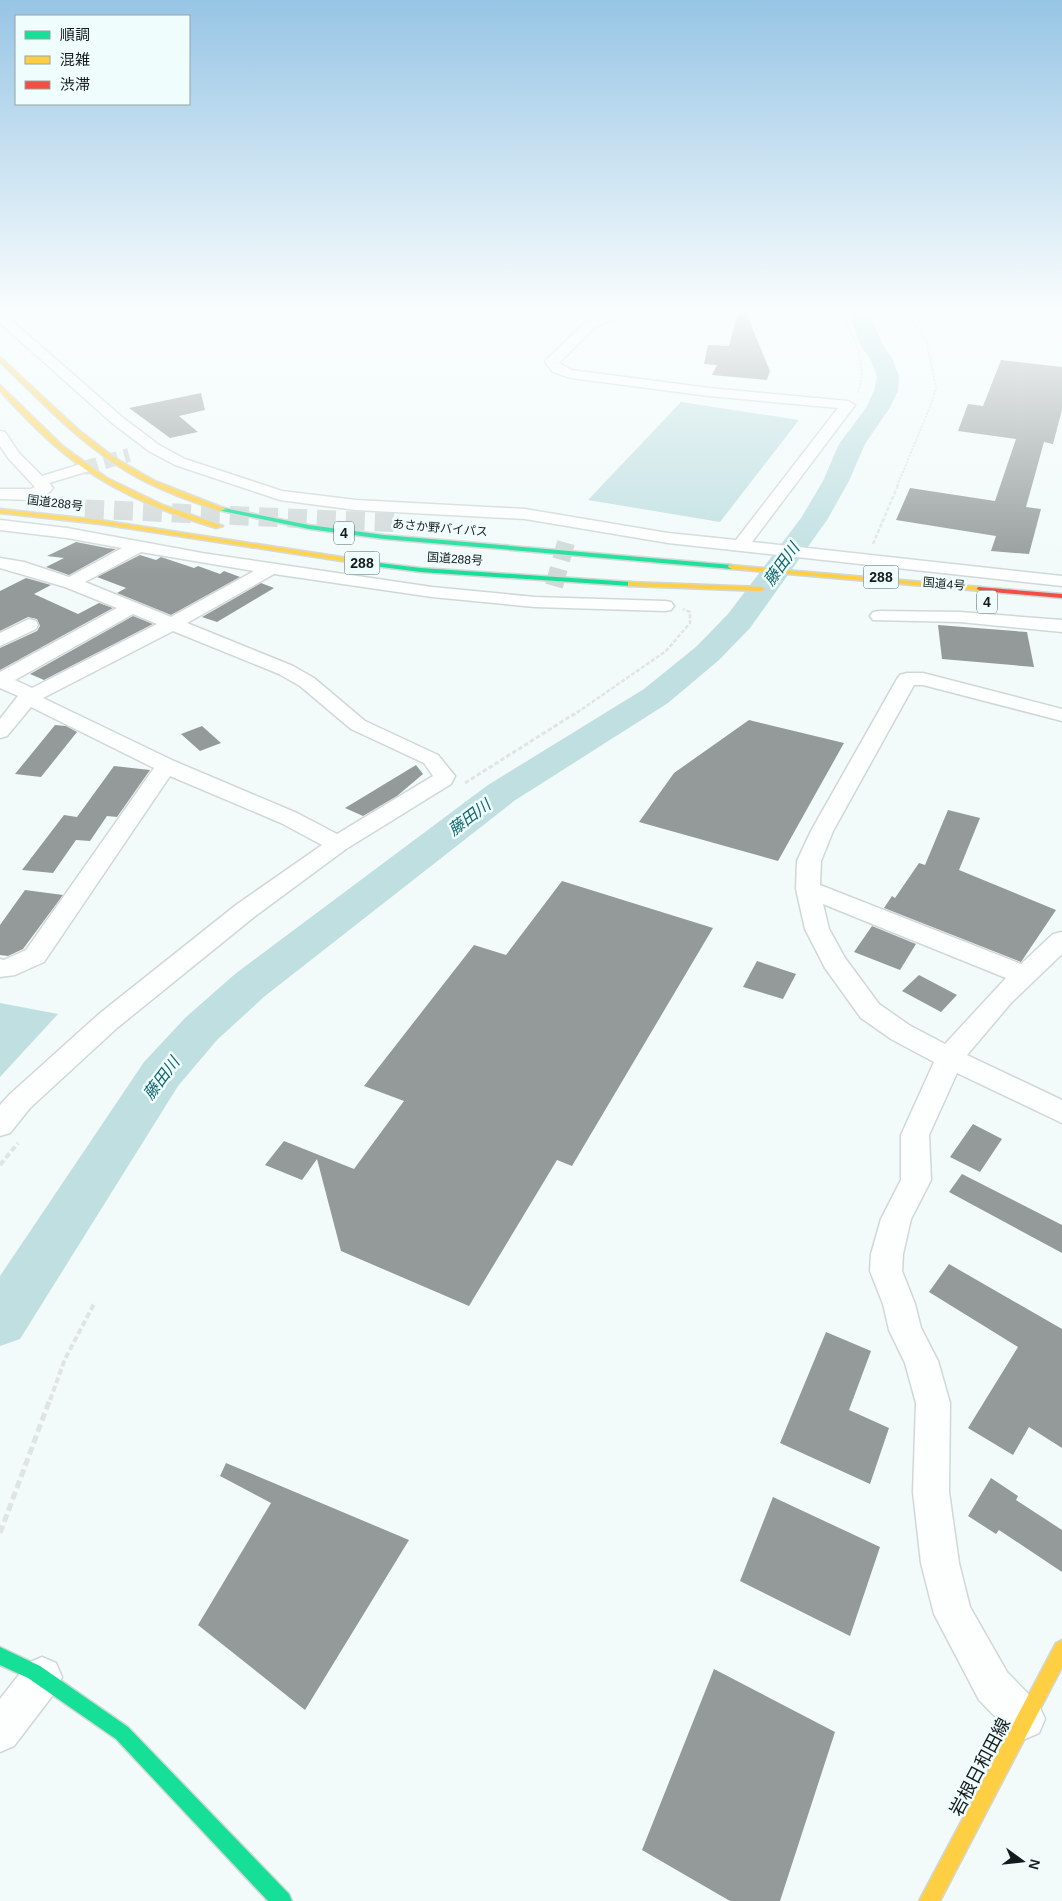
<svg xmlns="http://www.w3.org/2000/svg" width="1062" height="1901" font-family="Arial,'Noto Sans JP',sans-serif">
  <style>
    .water { fill: #bfdfe1 }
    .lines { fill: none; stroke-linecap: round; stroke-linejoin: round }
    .river { fill: #bfdfe1; fill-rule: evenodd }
    .building { fill: #949a9a }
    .street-tunnel-far1 { stroke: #d1d8d8; stroke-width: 14; stroke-dasharray: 14 7; stroke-linecap: butt }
    .street-tunnel { stroke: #d1d8d8; stroke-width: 18; stroke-dasharray: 18 9; stroke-linecap: butt }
    .highway-tunnel { stroke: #d1d8d8; stroke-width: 19; stroke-dasharray: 19 10; stroke-linecap: butt }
    .street-casing { stroke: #d1d7d7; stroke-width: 3 }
    .fast-casing { stroke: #d1d7d7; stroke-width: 3 }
    .slow-casing { stroke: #d1d7d7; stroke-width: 3 }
    .jam-casing { stroke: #d1d7d7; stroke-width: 3 }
    .path-far4 { stroke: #e1e4e4; stroke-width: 2; stroke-dasharray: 2.5 1; stroke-linecap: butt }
    .path-far3 { stroke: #e1e4e4; stroke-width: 2.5; stroke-dasharray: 4 2; stroke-linecap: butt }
    .path-far2 { stroke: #e1e4e4; stroke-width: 3; stroke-dasharray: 4.5 2.5; stroke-linecap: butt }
    .path-far1 { stroke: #e1e4e4; stroke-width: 4; stroke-dasharray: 6 3; stroke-linecap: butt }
    .path { stroke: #e1e4e4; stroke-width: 5; stroke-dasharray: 8 4; stroke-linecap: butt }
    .street { fill: #fdfefe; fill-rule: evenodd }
    .fast { fill: #16e098; fill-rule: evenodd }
    .slow { fill: #ffcf43; fill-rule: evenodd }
    .jam { fill: #f24e42; fill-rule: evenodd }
    .labels { text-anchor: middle; stroke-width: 5; stroke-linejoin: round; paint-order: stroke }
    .far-street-label { font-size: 12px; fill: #151a1a; stroke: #effdfd }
    .shield { fill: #effdfd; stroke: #565e5e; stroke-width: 1 }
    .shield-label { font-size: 14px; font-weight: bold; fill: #151a1a }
    .water-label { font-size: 16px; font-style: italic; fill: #0e6469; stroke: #effdfd }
    .near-street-label { font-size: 18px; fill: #151a1a; stroke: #effdfd }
  </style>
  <rect width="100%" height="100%" fill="#f2fafa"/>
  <path class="water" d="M681,402L799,420L720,522L588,500Z
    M0,1003L58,1014L0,1077Z"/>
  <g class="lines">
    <path class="river" d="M848,308H868L882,344L893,360L899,377L898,391L889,409L865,444L849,481L827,520L750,628L719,660L668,703L514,801L265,996L217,1040L178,1086L20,1339L0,1346V1276L144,1062L185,1018L235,974L488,785L644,689L697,646L728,614L801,518L823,481L839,444L866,408L874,391L877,377L871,360L860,345Z"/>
  </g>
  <path class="building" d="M739,308H744L770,371L767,380L712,375L717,365L704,364L708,345L729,346Z
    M1001,360L1062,367V410L1053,444L1044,442L1026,507L1041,509L1029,554L991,551L996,536L896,520L910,488L995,501L1016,439L958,431L968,404L983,406Z
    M201,393L205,410L179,416L198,432L170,438L129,408Z
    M76,542L107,548L116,549L69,575L46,567L64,558L47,556Z
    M140,555L156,560L161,557L194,568L198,566L220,574L224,571L240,577L171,615L117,593L126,588L97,577Z
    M26,578L51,585L34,594L78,614L99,603L113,608L0,670V648L37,631L40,626L37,619L28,617L0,631V591Z
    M261,583L274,588L217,622L202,617Z
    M133,616L153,624L44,680L30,674Z
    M938,625L1027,632L1034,667L942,659Z
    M749,720L844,743L778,861L639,822L674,773Z
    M55,725L66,726L77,732L41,777L15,774Z
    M202,726L221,743L200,751L181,734Z
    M416,765L423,774L397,796L363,816L345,808Z
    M114,766L150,770L117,817L107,816L90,841L76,840L53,873L22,870L64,815L77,817Z
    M948,810L980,818L959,870L1056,910L1021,962L884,908L892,896L895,898L919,863L925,865Z
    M562,881L713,928L572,1166L557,1160L469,1306L341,1251L317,1159L302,1180L265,1165L284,1141L354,1169L404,1101L364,1086L474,945L506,955Z
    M25,890L63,895L23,949L8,956L0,955V925Z
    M872,926L916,944L900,970L854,952Z
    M757,961L796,974L783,999L743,987Z
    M919,975L957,995L941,1012L902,991Z
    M973,1124L1002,1139L980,1172L950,1157Z
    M962,1174L1062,1225V1253L949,1192Z
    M949,1264L1062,1329V1448L1029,1427L1013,1455L968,1428L1018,1347L929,1292Z
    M826,1332L871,1351L849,1410L889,1428L870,1484L780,1443Z
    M226,1463L409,1540L305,1710L198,1625L271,1503L220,1476Z
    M991,1478L1018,1496L1016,1500L1062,1530V1572L999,1530L996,1534L968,1516Z
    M773,1497L880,1547L850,1636L740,1581Z
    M714,1669L835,1732L780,1901H730L642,1850Z"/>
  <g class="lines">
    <path class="street-tunnel-far1" d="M84,468L129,455"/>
    <path class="street-tunnel" d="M554,586L568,535"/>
    <path class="highway-tunnel" d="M85,509L403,523"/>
    <defs>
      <path id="street" d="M617,308H633L593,329L559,363L571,370L709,388L848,401L855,405L752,542L1062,576V586L668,543L525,519L356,510L280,500L175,465L149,451L112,423L0,323V313L4,314L122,417L159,445L185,459L282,491L356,500L525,509L668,533L736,540L838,408L709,396L571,378L553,372L545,362L547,359L585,323Z
        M0,431L5,432L19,453L42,476L84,463L92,468L89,471L49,483L53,488C42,504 16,499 0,499V489H31L35,487L9,459L0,446Z
        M0,520L67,528L202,553L432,587L535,597L665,601L671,602L674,606L671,610L665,611L535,607L432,597L274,574L187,623L293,666L314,678L365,721L438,755L455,776L451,784L346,849L254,917L117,1028L30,1108L10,1133L0,1136V1105L10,1094L99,1014L236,905L322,845L281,823L170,776L44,962L15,975L0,977V959L4,960L26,950L154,768L31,707L7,736L0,738V719L18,696L0,688V672L117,608L65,587L0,568V558L24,562L69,577L122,548L67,538L0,530ZM141,552L254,571L171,617L85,582ZM133,614L157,624L32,688L15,680ZM173,631L279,674L300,686L351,729L424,763L433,776L337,834L297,813L174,761L43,698Z
        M879,611L960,612L1062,620V632L960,622L873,620L870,616L873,612Z
        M29,619L36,621L38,625L36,629L0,646V633Z
        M907,673H923L1062,709V721L923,685H914L833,831L821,861L820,885L1021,964L1053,934L1062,932V954L1011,1003L967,1055L1062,1100V1123L957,1073L929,1135L931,1180L911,1219L903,1254L902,1271L915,1304L921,1328L938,1361L950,1403L949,1492L959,1563L970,1607L1007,1672L1039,1705L1045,1719L1039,1733L1025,1739L1011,1733L979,1700L934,1614L921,1563L913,1492L916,1403L905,1363L889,1330L883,1304L870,1271L871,1254L881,1219L901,1180V1135L934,1062L891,1039L861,1018L825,968L805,929L796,889L797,861L811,831L897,679L900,675ZM823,904L1006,978L945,1044L909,1025L879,1004L845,958L829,929Z
        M42,1657L56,1663L62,1677L56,1691L14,1746L0,1752V1699L28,1663Z"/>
      <path id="fast" d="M219,507L309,525L384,535L732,565L736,567L732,569L384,539L309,529L222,511L218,509Z
        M371,562L421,568L631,582L635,584L631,586L421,572L374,566H371Z
        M0,1647L40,1666L128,1727L289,1894L292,1901H268L116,1739L28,1678L0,1665Z"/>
      <path id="slow" d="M0,357L81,432L115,458L155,481L226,509L219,511C188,500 156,489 128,472C79,443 41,401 0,362Z
        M0,385L64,447L107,478L163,505L223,526L216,528C159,511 106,489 60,450C38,432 19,411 0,391Z
        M0,509L100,520L374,562L378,564L374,566L100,524L0,513Z
        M729,565L981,587L985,589L981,591L732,569L728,567Z
        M628,582L761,587L765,589L761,591L631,586H628Z
        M1062,1640V1667L940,1901H919L1056,1643Z"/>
      <path id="jam" d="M978,587L1062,594V598L981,591L977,589Z"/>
    </defs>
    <use href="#street" class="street-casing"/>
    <use href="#fast" class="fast-casing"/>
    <use href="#slow" class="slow-casing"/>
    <use href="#jam" class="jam-casing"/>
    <path class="path-far4" d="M169,308L173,311L182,310
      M838,308C853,335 869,362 858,393
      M897,486L932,402L936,387L926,340L902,308"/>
    <path class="path-far3" d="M873,544L898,485
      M572,716L666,651L690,623V612L683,609"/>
    <path class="path-far2" d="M465,783L574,714"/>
    <path class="path-far1" d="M0,1165L18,1143
      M50,1400L65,1359L95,1302"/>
    <path class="path" d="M0,1533L50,1399"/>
    <use href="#street" class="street"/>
    <use href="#fast" class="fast"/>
    <use href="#slow" class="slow"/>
    <use href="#jam" class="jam"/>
  </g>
  <linearGradient id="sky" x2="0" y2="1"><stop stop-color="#97c5e5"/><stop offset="0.54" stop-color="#f9fdfd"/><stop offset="1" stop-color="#f9fdfd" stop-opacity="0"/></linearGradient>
  <rect width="1062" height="574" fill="url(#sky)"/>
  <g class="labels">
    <g class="far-street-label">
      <text transform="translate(55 503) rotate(7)" y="4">国道288号</text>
      <text transform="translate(440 528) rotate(5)" y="4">あさか野バイパス</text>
      <text transform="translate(455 559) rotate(4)" y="4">国道288号</text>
      <text transform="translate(944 584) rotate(5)" y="4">国道4号</text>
    </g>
    <g class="shield">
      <rect x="334" y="521.5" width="20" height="23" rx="4"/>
      <rect x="344.5" y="551.5" width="35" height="23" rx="4"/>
      <rect x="863.5" y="565.5" width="35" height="23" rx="4"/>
      <rect x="977" y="590.5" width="20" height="23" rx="4"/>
    </g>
    <g class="shield-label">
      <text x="344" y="538">4</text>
      <text x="362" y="568">288</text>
      <text x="881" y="582">288</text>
      <text x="987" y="607">4</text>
    </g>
    <g class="water-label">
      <text transform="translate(781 564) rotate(-54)" y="6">藤田川</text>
      <text transform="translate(469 817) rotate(-37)" y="6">藤田川</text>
      <text transform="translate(161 1078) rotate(-53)" y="6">藤田川</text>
    </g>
    <g class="near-street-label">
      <text transform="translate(980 1767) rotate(-62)" y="6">岩根日和田線</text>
    </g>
  </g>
  <rect x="15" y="15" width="175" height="90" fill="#effdfd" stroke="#98a2a2"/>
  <rect x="25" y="31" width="25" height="8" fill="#16e098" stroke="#98a2a2"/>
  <text x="60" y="40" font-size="15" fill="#151a1a">順調</text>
  <rect x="25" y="56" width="25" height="8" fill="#ffcf43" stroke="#98a2a2"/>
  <text x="60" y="65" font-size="15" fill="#151a1a">混雑</text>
  <rect x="25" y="81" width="25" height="8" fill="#f24e42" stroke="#98a2a2"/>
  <text x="60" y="90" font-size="15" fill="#151a1a">渋滞</text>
  <g transform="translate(1022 1861) rotate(105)" stroke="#effdfd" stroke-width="4" paint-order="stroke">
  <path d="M0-4L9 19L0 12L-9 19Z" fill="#151a1a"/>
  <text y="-8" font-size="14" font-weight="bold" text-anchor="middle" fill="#151a1a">N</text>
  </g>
</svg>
